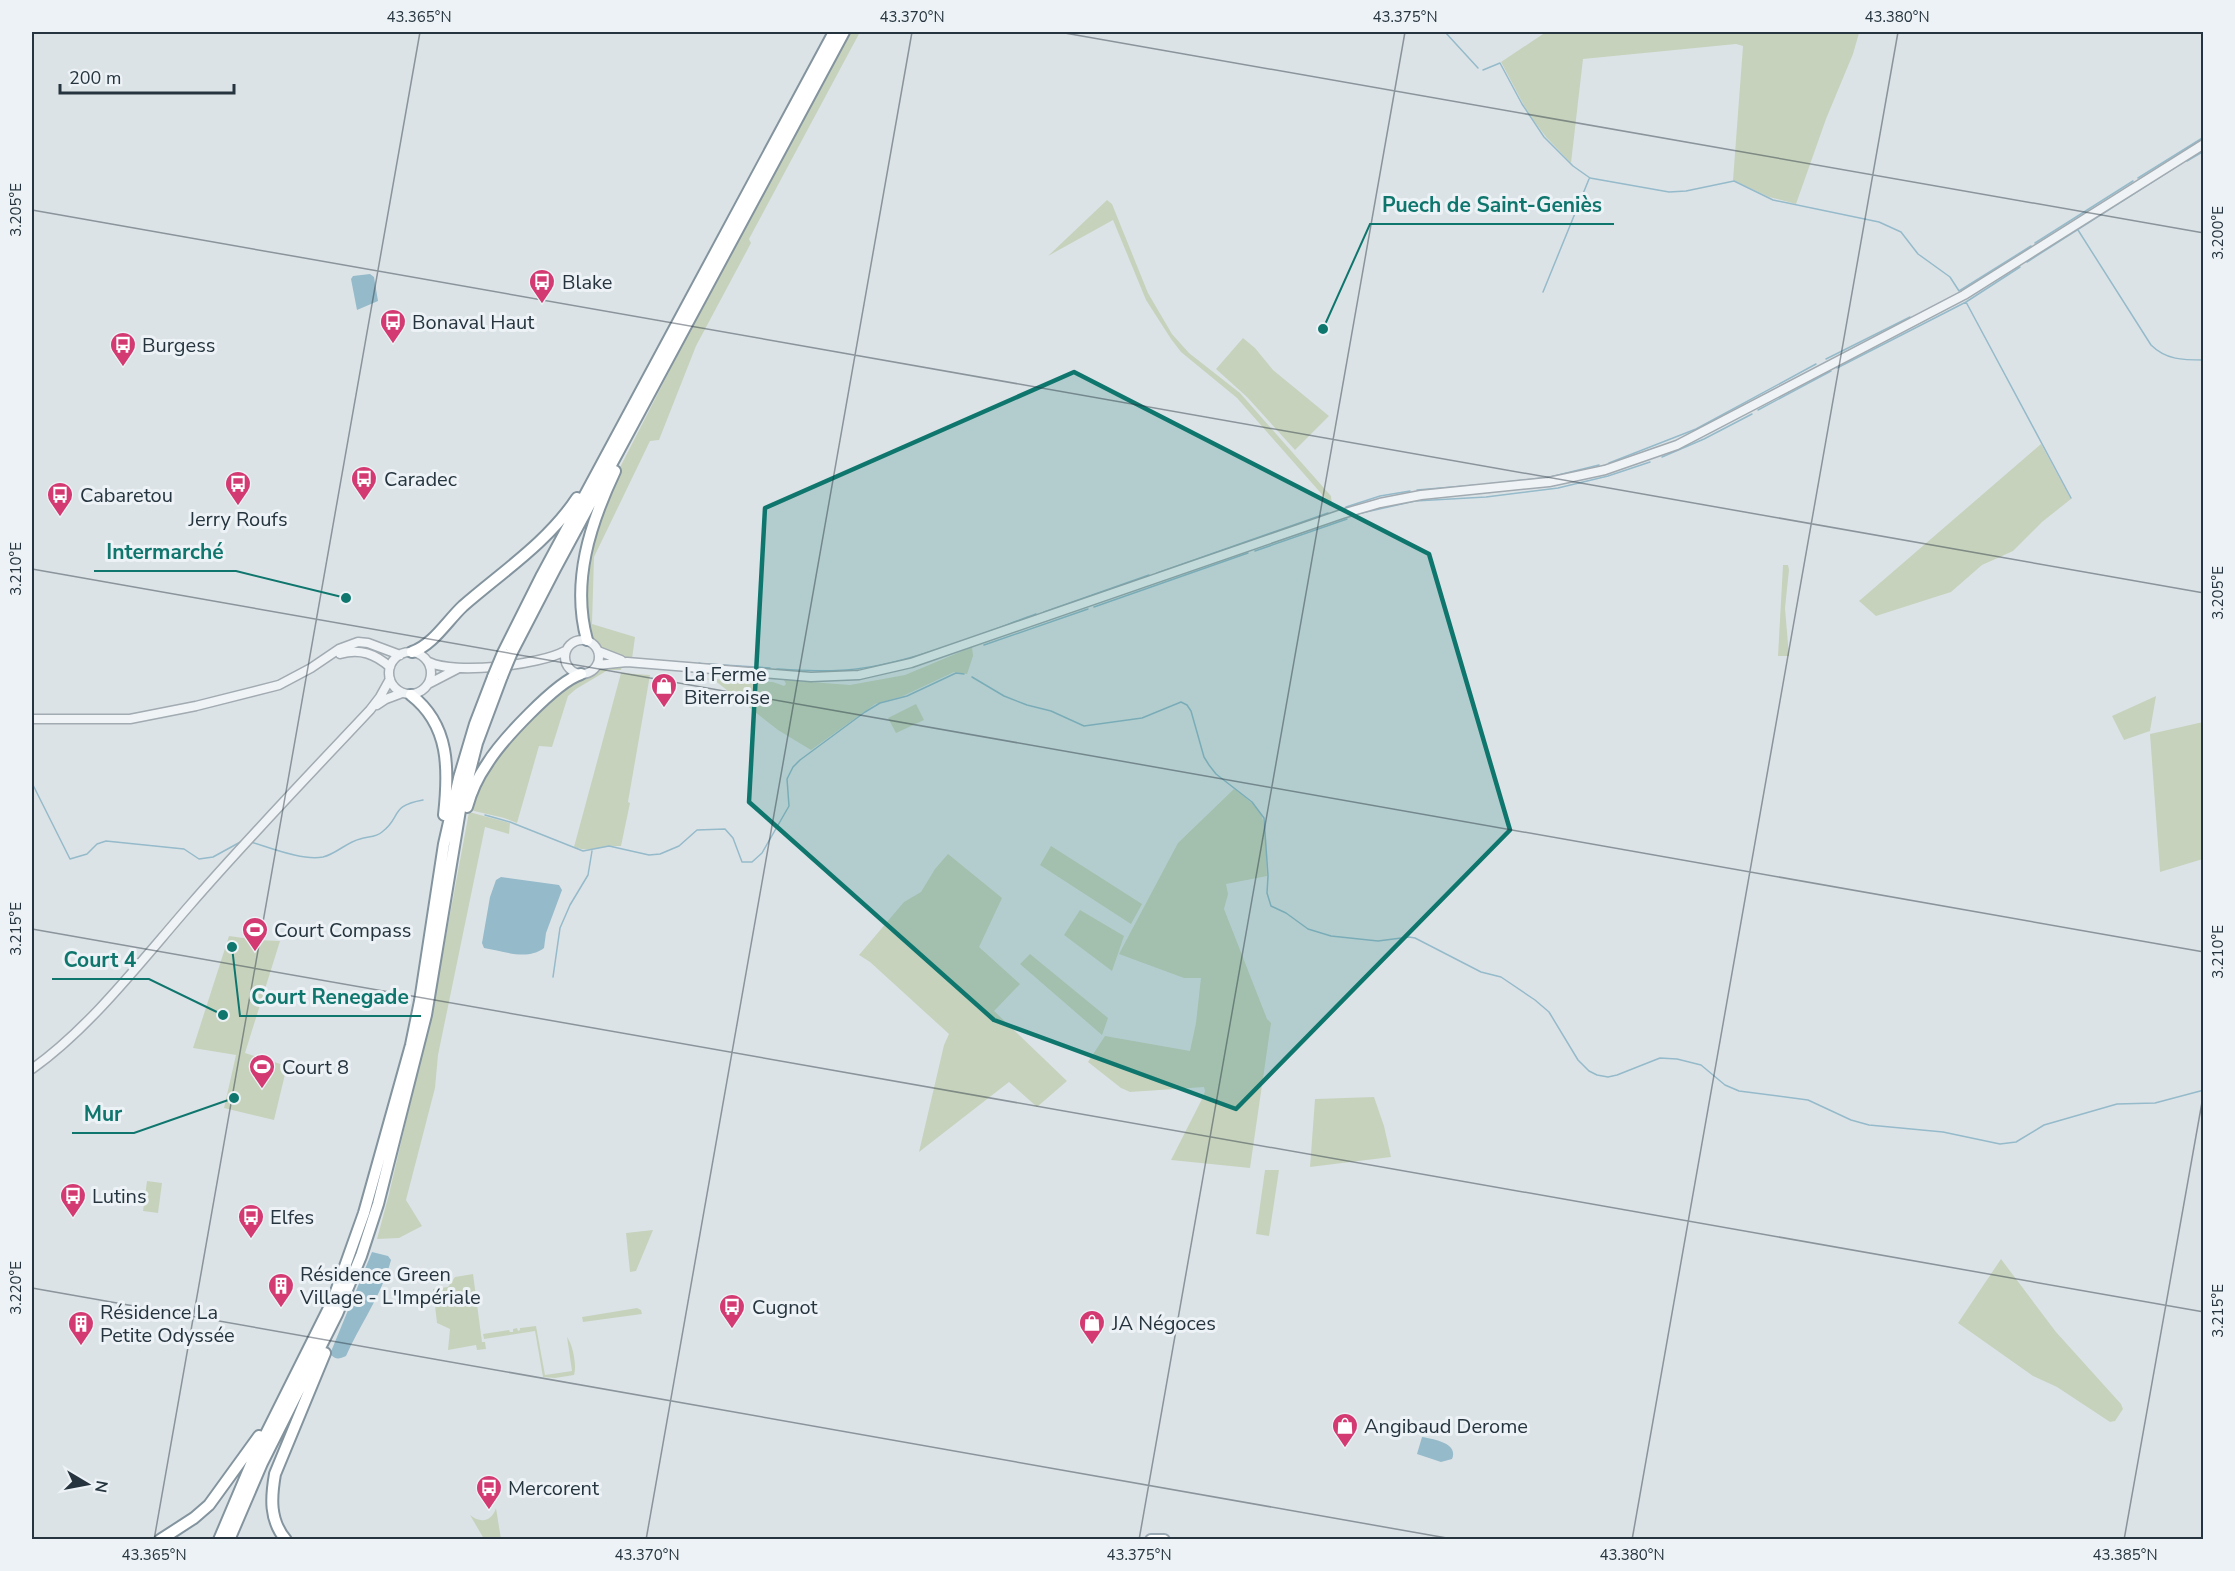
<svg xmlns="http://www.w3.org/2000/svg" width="2235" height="1571" font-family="'Nunito Sans',sans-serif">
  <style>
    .green { fill: #c7d2bd }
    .water { fill: #95baca }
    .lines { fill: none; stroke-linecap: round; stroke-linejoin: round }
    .stream { stroke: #95baca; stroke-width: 1.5 }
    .tertiary-casing { stroke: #a1abb1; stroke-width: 11 }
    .primary-casing { stroke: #9baab4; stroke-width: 14 }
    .trunk-casing { stroke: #83949f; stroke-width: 14 }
    .tertiary { stroke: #eff3f6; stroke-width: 8 }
    .primary { stroke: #fff; stroke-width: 10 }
    .trunk { stroke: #fff; stroke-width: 10 }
    .trunk-bridge-casing { stroke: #83949f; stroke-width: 14; stroke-linecap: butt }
    .trunk-bridge { stroke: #fff; stroke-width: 10 }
    .marked { fill: #0f766e; fill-opacity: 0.2; stroke: #0f766e; stroke-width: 4.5; stroke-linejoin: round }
    .ticks { fill: none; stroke: #25343e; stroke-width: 1.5; stroke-opacity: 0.45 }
    .labels { text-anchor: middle; stroke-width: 6; stroke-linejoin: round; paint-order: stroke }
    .poi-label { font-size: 20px; fill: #25343e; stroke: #ecf2f5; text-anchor: start }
    .leader { fill: none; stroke: #0f766e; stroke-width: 2 }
    .callout-dot { fill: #0f766e; stroke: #ecf2f5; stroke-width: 2 }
    .callout-label { font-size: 21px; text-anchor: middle; font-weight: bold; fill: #0f766e; stroke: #ecf2f5; stroke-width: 6; stroke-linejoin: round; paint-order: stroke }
    .neatline { fill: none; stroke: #25343e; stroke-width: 2 }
    .ticks-label { font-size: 15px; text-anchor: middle; fill: #25343e }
  </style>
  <rect width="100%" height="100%" fill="#dce3e7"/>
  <path class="green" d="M848,32H860L749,239L751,243L696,346L659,440L650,441L594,557L592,624L635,637L632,659C609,658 603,650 587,635L585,560L612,483L718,276Z
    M1546,32H1850L1859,33L1853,54L1826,119L1796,204L1769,197L1733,180L1743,46L1736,44L1583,59L1571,163L1546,137L1528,113L1501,62Z
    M1107,200L1112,204L1148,293L1172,334L1189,353L1240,393L1331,496L1332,505L1329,506L1326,499L1237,398L1181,352L1171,339L1146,300L1113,220L1048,256Z
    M1243,338L1255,348L1273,370L1329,416L1295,450L1247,397L1216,369Z
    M2041,444L2071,499L2042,522L2013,551L1982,565L1951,592L1876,616L1859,601Z
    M1783,565H1788L1789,570L1785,608L1789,656H1778Z
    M972,647L973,656L967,674L954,672L903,696L875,704L811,750L778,730L714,680L695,678L773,682L784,686L786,684L784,680L850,685L905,675Z
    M622,665L621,670H608L576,689L568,696L552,747L539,746L517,823L504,818L470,810L477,790L491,765L518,733L564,686L591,675L602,667Z
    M621,673L650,675L628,802L630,803L621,846C604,845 589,853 574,847Z
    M2156,696L2150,731L2124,740L2112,716Z
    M916,704L924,720L896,733L888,718Z
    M2203,722V859L2160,872L2150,734Z
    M1234,789C1242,795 1252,802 1259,811C1267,820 1266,862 1267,876L1226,884L1228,894L1224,909L1267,1019L1271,1023L1250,1168L1171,1160L1203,1097L1205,1091L1204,1087L1130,1092L1121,1088L1088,1062L1105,1036L1190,1051L1196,1023L1201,978H1184L1119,954L1178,843Z
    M469,812L510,823L509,834L485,827L438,1055L435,1088L406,1200L422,1226L399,1238L377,1239L389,1194L433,1006Z
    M1051,846L1142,904L1131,924L1040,865Z
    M948,854L1002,898L979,947L1020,984L994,1011L1067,1081L1037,1107L1009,1082L919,1152L944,1045L949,1034L870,962L859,955L904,902L921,892L935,869Z
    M1080,910L1124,936L1112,971L1064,935Z
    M229,936L258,940L280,941L245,1053L287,1066L274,1120L224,1108L236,1055L193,1048Z
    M1030,954L1108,1018L1102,1035L1020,964Z
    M1374,1097L1384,1126L1391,1157L1310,1167L1315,1099Z
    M1265,1170H1279L1269,1236L1256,1234Z
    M147,1181L162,1183L158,1213L143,1211Z
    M653,1230L636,1271L630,1272L626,1233Z
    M2001,1259L2056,1332L2121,1404L2123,1409L2115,1421L2110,1422L2057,1387L2033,1376L1958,1323Z
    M473,1274L482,1342H485L486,1349L477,1350L476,1345L448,1350L450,1329L437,1323L433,1289L448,1287L455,1277Z
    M637,1308L641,1310L642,1314L583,1322L582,1317Z
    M536,1326L545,1375L572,1371L567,1337C573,1345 577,1366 574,1375L555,1378L543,1377L535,1331L484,1339L483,1334L509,1330L510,1332H513V1329L517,1328L518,1331L520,1330V1328Z
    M496,1508L501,1539H484L470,1515C481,1524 492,1521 496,1508Z"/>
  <path class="water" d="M370,274L374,277L378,301L357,310L351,279L353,276Z
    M501,877L559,885L562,890L546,933L544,948C527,961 504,951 484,948L482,943L490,897L496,880Z
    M372,1252L388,1256L391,1260C382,1295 360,1324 346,1356C339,1359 336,1360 330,1354Z
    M1422,1437C1433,1439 1459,1443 1452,1459L1441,1462L1417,1454Z"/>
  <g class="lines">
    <path class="stream" d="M1445,32L1478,68
      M1483,70L1500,63L1522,104L1544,137L1573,166L1590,178L1669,192L1686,191L1734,181L1773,200L1879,222L1901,232L1918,254L1950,277L1959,291L2031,246
      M2187,161L2204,151
      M2138,178L2204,137
      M2078,230L2151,345C2166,360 2183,360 2204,360
      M2035,243L2133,181
      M2027,262L2182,163
      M1543,292L1589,179
      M1966,302L2071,498
      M1826,359L1910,317
      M1837,368L1966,302L2020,267
      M1758,410L1831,371
      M1662,457L1704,439L1752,414
      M1609,463L1696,429L1816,364
      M1487,484L1550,477L1599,465
      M1417,490L1476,485
      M1346,507L1380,496L1410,491
      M1357,514L1415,501L1486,497L1558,488L1608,476L1650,462
      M1255,551L1347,519
      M1157,573L1328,513
      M1094,607L1248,553
      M1044,612L1149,575
      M984,645L1088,609
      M699,663L702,664
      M708,664L770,668
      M777,669C799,670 823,672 846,670C906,665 978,635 1036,614
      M972,677L1004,696L1027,705L1051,711L1084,726L1142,718L1181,702L1187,705L1191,711L1204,757L1209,765L1216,774L1252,802L1264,818L1268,876L1267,893L1271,906L1286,913L1308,929L1331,936L1378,941L1409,937L1415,938L1481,972L1501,977L1535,1000L1549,1012L1578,1060L1589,1071L1597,1075L1608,1077L1617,1075L1660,1058L1677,1059L1701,1065L1725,1085L1739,1091L1808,1100L1851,1120L1869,1125L1943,1132L2000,1144L2016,1142L2044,1125L2117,1104L2155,1103L2204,1090
      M32,783L70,859L87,854L97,844L106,841L184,849L199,859L213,857L244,840
      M485,815L510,822L583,851L609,846L649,855L660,854L679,846L697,830L725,829L733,838L742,862H752L762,853L789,806L787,779L793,767L800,760L865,712L880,703L907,696L956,673L964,674
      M251,842C271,848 303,861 323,857C336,854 347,842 360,839C368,836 375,838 382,832C402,817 389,806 423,800
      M553,977L560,928L570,905L588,875L592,851"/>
    <defs>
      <path id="tertiary" d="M565 657a17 17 0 1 1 34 0a17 17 0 1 1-34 0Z
        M598,651L621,660
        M389 673a21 21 0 1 1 42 0a21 21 0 1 1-42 0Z
        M340,654C360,648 375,654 390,667
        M429,662C455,675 540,665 565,651
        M597,665L627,662L811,677L859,675L911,663L1342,514L1380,503L1421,495L1549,482L1605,470L1677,445L1964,295L2204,144
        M430,683L457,669
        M377,705L386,699L402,693
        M32,719H130L196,706L279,685L311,668L339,649L358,642L368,643L400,655
        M32,1069C91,1027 142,960 190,905C248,838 309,775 370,710L380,697L390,679"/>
      <path id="primary" d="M1151,1540H1164"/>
      <path id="trunk" d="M587,640C571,582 590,524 615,471
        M412,652C433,645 447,621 463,606C502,572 548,542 577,498
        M512,652L555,569L844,32
        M503,653L542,575L834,32
        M411,695C450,725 449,770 444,815
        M467,807C471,792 478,777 487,764C501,741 556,682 581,674
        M160,1540L194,1518L209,1505L259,1436
        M219,1540L252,1462L333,1300L364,1213L411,1045L420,1001L444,844L459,778L475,724L493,677
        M229,1540L262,1463L337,1314L361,1256L378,1204L426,1015L460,810L477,743L502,676
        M286,1540C269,1520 271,1497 275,1474L325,1353"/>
    </defs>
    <use href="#tertiary" class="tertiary-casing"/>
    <use href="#primary" class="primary-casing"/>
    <use href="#trunk" class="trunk-casing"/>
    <use href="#tertiary" class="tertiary"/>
    <use href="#primary" class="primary"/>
    <use href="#trunk" class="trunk"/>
    <defs>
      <path id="trunk-bridge" d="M502,676L512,652
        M493,677L503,653"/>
    </defs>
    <use href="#trunk-bridge" class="trunk-bridge-casing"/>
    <use href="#trunk-bridge" class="trunk-bridge"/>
  </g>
  <path class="marked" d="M1074,372L1429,554L1510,830L1236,1109L994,1020L749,802L765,508Z"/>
  <path class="ticks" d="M1059,32L2204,233M32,210L2204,593M32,569L2204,952M32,929L2204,1312M32,1288L1458,1540M154,1540L420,32M646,1540L912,32M1139,1540L1405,32M1632,1540L1898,32M2124,1540L2204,1091"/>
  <defs>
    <symbol id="bus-pin" viewBox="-11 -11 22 30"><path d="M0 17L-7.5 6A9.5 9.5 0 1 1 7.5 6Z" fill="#d43a72" stroke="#ecf2f5"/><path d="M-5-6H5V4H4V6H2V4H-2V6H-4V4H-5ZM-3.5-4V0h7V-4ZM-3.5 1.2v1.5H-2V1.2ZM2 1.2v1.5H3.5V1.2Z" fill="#fff"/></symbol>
    <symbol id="shop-pin" viewBox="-11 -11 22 30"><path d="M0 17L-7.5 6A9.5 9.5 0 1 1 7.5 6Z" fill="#d43a72" stroke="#ecf2f5"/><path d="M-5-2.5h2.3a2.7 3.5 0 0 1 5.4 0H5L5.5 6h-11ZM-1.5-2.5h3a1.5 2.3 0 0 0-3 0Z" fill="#fff"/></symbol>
    <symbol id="stadium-pin" viewBox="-11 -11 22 30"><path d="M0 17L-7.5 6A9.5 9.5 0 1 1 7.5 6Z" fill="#d43a72" stroke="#ecf2f5"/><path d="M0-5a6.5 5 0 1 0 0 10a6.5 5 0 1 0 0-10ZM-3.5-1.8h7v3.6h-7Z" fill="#fff"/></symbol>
    <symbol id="building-pin" viewBox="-11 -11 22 30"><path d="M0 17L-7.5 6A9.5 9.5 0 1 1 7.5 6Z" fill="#d43a72" stroke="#ecf2f5"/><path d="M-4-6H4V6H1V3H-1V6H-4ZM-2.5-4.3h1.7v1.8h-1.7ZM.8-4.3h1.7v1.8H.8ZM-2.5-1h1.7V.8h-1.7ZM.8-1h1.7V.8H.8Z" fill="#fff"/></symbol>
  </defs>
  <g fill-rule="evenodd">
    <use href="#bus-pin" x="527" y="267" width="30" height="40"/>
    <use href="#bus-pin" x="378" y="307" width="30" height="40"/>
    <use href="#bus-pin" x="108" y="330" width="30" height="40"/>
    <use href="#bus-pin" x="349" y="464" width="30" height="40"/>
    <use href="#bus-pin" x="223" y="469" width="30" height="40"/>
    <use href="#bus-pin" x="45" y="480" width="30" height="40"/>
    <use href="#shop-pin" x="649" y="671" width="30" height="40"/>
    <use href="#stadium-pin" x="240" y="915" width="30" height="40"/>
    <use href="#stadium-pin" x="247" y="1052" width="30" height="40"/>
    <use href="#bus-pin" x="58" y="1181" width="30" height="40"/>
    <use href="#bus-pin" x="236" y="1202" width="30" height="40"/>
    <use href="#building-pin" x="266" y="1271" width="30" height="40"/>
    <use href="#bus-pin" x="717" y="1292" width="30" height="40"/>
    <use href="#shop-pin" x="1077" y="1308" width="30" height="40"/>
    <use href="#building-pin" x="66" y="1309" width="30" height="40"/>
    <use href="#shop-pin" x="1330" y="1411" width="30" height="40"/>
    <use href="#bus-pin" x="474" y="1473" width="30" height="40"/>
  </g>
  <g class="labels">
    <g class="poi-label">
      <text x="562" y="289">Blake</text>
      <text x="412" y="329">Bonaval Haut</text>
      <text x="142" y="352">Burgess</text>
      <text x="384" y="486">Caradec</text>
      <text x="80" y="502">Cabaretou</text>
      <text x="238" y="526" text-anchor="middle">Jerry Roufs</text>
      <text x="684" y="681">La Ferme<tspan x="684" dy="23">Biterroise</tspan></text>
      <text x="274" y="937">Court Compass</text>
      <text x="282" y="1074">Court 8</text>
      <text x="92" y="1203">Lutins</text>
      <text x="270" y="1224">Elfes</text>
      <text x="300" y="1281">Résidence Green<tspan x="300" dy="23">Village - L'Impériale</tspan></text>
      <text x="752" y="1314">Cugnot</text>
      <text x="100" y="1319">Résidence La<tspan x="100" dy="23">Petite Odyssée</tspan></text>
      <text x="1112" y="1330">JA Négoces</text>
      <text x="1364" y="1433">Angibaud Derome</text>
      <text x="508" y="1495">Mercorent</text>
    </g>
  </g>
  <path class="leader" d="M1323 329L1370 224H1614M346 598L236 571H94M223 1015L149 979H52M232 947L240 1016H421M234 1098L134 1133H72"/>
  <g class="callout-dot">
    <circle cx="1323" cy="329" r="6"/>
    <circle cx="346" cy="598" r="6"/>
    <circle cx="223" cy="1015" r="6"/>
    <circle cx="232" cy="947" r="6"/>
    <circle cx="234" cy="1098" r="6"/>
  </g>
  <g class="callout-label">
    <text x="1492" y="212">Puech de Saint-Geniès</text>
    <text x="165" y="559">Intermarché</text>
    <text x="100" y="967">Court 4</text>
    <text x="330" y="1004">Court Renegade</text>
    <text x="103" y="1121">Mur</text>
  </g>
  <rect width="2235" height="1571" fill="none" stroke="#ecf2f5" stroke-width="66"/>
  <g transform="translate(87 1484) rotate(100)" stroke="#ecf2f5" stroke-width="4.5" paint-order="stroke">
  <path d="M0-4.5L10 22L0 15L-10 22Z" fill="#25343e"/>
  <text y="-9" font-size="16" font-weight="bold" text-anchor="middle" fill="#25343e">N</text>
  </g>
  <path d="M60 84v9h174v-9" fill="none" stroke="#25343e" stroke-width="3"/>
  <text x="69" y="84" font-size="18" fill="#25343e" stroke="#ecf2f5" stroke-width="4.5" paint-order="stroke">200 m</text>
  <rect x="33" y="33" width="2169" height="1505" class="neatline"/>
  <g class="ticks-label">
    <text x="419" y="22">43.365°N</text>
    <text x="912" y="22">43.370°N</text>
    <text x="1405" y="22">43.375°N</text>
    <text x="1897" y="22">43.380°N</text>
    <text transform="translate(16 210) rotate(-90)" y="5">3.205°E</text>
    <text transform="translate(2218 233) rotate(-90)" y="5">3.200°E</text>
    <text transform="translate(16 569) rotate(-90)" y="5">3.210°E</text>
    <text transform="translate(2218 593) rotate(-90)" y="5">3.205°E</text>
    <text transform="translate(16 929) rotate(-90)" y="5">3.215°E</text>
    <text transform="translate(2218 952) rotate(-90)" y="5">3.210°E</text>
    <text transform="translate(16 1288) rotate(-90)" y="5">3.220°E</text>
    <text transform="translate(2218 1311) rotate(-90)" y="5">3.215°E</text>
    <text x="154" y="1560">43.365°N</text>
    <text x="647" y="1560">43.370°N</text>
    <text x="1139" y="1560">43.375°N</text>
    <text x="1632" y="1560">43.380°N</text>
    <text x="2125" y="1560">43.385°N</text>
  </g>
</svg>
